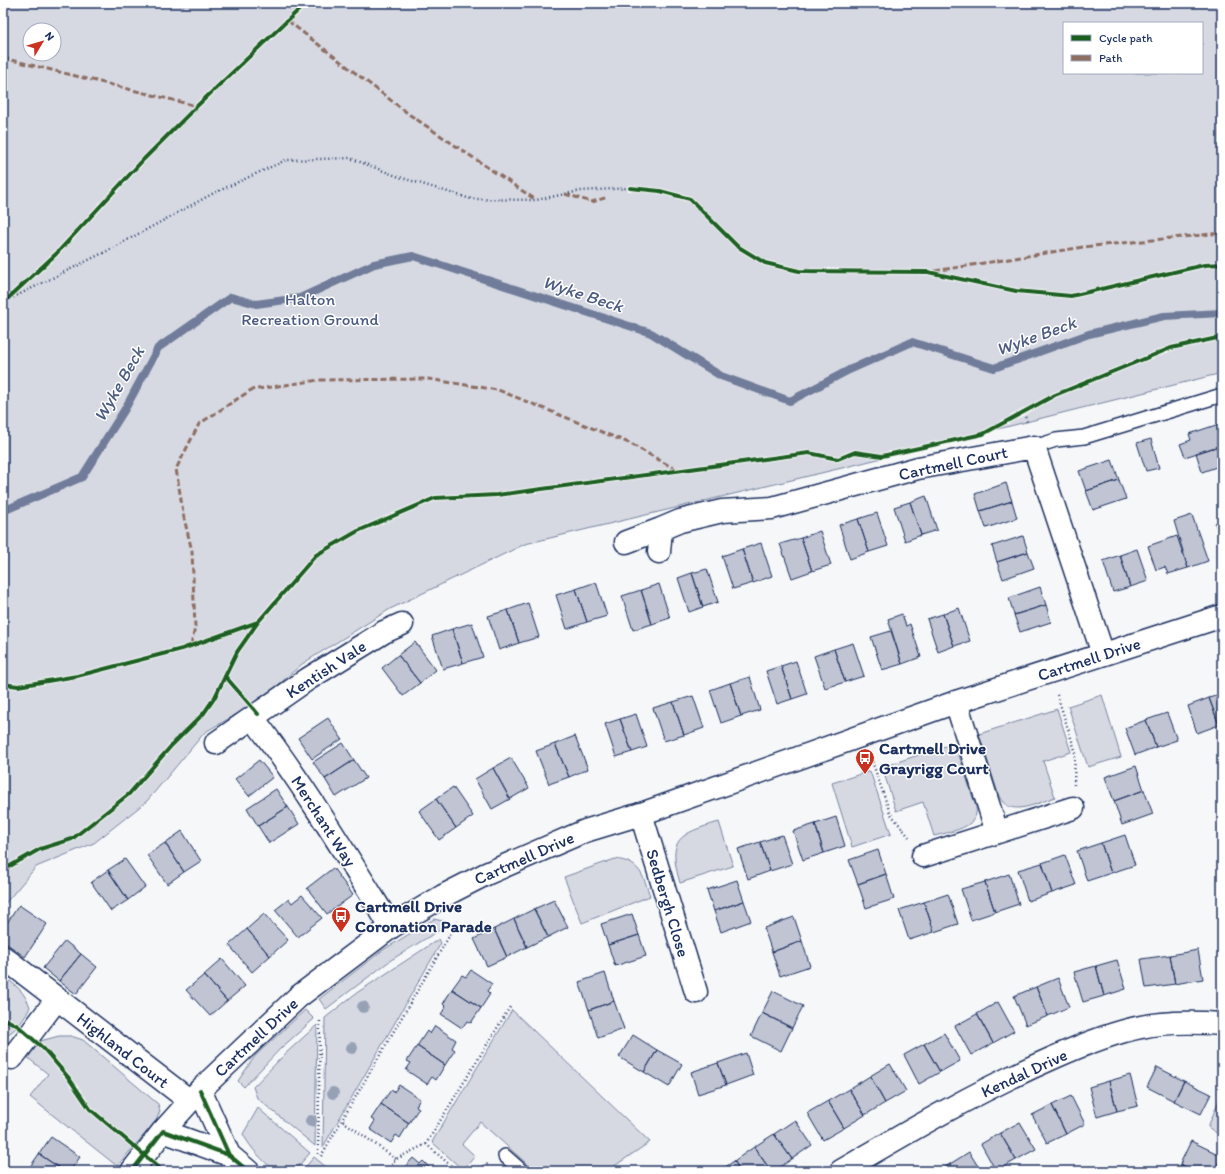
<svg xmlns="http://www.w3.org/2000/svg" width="1225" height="1174" font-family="Itim,sans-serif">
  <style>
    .green { fill: #d6d9e2; stroke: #7884a0; fill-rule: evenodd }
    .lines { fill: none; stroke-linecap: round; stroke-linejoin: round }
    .stream { stroke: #707c99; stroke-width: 8 }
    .building { fill: #c0c4d3; stroke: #1b2f5e }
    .service-casing { stroke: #1b2f5e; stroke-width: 16 }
    .minor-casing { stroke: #1b2f5e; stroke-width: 25 }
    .tertiary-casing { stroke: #1b2f5e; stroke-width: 25 }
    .path { stroke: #1b2f5e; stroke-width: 2.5; stroke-dasharray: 1 3; stroke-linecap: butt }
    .service { stroke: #fff; stroke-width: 13 }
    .minor { stroke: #fff; stroke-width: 22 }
    .tertiary { stroke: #fff; stroke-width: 22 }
    .quiet { stroke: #8d6e63; stroke-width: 3; stroke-dasharray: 6 3; stroke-linecap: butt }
    .cycleway-casing { stroke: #fff; stroke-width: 6 }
    .cycleway { stroke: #1b5e20; stroke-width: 4 }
    .tree { fill: #97a1b6 }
    .labels { text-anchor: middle; stroke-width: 3; stroke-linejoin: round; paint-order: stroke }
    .park-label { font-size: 17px; fill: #4a5a7f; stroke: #fff }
    .street-label { font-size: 17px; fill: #1b2f5e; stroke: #fff }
    .poi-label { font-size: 17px; font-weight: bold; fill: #1b2f5e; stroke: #fff; text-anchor: start }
    .water-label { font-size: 18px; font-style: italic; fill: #4d5c81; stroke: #fff }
  </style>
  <rect width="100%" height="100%" fill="#f6f7f9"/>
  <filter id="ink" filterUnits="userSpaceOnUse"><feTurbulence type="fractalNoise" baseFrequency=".025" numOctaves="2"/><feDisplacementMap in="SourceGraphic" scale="8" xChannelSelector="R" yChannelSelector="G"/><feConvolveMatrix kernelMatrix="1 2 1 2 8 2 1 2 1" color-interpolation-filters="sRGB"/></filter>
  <g filter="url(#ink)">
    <path class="green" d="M3,3H1222V373L846,467L525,544L390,609L302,664L260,701L205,732L147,801L94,843L36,867L3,906ZM1064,23H1202V73H1064ZM30,30H54V54H30Z
      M1102,695L1121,757L1088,767L1068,706Z
      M1057,709L1071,752L1043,761L1055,797C1037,803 1009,819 999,796L979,734Z
      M955,743L976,807C980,828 949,832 934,836L923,802L896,811L882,767Z
      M870,771L891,834L852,847L832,783Z
      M719,822L733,866L680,883C667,839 678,834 719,822Z
      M615,859C640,862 643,875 650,896L582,923L564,877Z
      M434,919L451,923L391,960L326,1009L319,999L383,950Z
      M439,939L441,943L323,1147L325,1018L355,994Z
      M3,977C16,984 25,993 30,1007C25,1019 16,1031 3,1037Z
      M305,1010L314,1019L280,1049L244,1087L238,1081L255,1056Z
      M512,1010L650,1142L607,1171H535L480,1122L462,1144L475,1156L463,1170L432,1142Z
      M317,1025L315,1146L257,1098L253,1087L285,1054Z
      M59,1036H71L83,1040L158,1104L160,1111L156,1121L117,1166L30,1097L48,1074L28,1058L40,1041Z
      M1222,1093V1137L1208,1127Z
      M258,1108L310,1153L294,1171H275C262,1160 251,1149 243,1134Z
      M314,1157L331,1171H302Z"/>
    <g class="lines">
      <path class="stream" d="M3,511L82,477L125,409L158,348L231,297L256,304L300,298L374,264L413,256L651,333L721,376L790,401L849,370L912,342L994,368L1089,334L1164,316L1222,313"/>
    </g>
    <path class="building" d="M1222,423V445L1185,457L1180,444L1191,440L1189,434Z
      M1151,439L1159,468L1146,471L1137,443Z
      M1222,445V465L1202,472L1196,453Z
      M1112,460L1119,480L1086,491L1079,471Z
      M1119,480L1126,499L1093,510L1086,491Z
      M1006,483L1012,501L980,511L975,494Z
      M926,496L937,530L921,535L910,502Z
      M1012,501L1017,518L986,528L980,511Z
      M910,502L921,535L905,541L894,507Z
      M877,513L888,546L869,552L858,519Z
      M1192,515L1208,561L1188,568L1174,521Z
      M858,519L869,552L850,559L839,525Z
      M1222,521V544L1215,523Z
      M820,531L831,565L812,571L801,538Z
      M1023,536L1028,552L997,562L992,546Z
      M1177,536L1188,568L1168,574L1165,567L1156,570L1148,546Z
      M801,538L812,571L792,578L780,544Z
      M761,543L772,576L753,583L742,549Z
      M742,549L753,583L733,589L722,556Z
      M1137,549L1148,581L1130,587L1120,555Z
      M1028,552L1034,568L1003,579L997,562Z
      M1120,555L1130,587L1113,592L1103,561Z
      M707,569L718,602L703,607L692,573Z
      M692,573L703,607L689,612L678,578Z
      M596,582L607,616L587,622L576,589Z
      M659,584L670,618L652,624L641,590Z
      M1040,587L1046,605L1014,615L1009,598Z
      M576,589L587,622L567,629L556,595Z
      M641,590L652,624L633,630L622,596Z
      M528,603L539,637L519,643L508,610Z
      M1046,605L1051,622L1020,632L1014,615Z
      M959,608L970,641L954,646L943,614Z
      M508,610L519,643L499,650L488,616Z
      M902,614L906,626L910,624L921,657L902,664L888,619Z
      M943,614L954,646L938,652L927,619Z
      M472,623L483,657L463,663L452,629Z
      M452,629L463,663L443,669L432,636Z
      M891,631L902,664L882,670L871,637Z
      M415,642L436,670L420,683L398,655Z
      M853,643L864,676L845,682L834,649Z
      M834,649L845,682L825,688L814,656Z
      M398,655L420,683L403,696L382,668Z
      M796,661L807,694L792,699L781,666Z
      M781,666L792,699L777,704L766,671Z
      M750,677L760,710L741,716L730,683Z
      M730,683L741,716L721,723L710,690Z
      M1222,694V724L1219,725L1209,698Z
      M693,696L704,728L684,735L673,702Z
      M1209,698L1219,725L1197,733L1188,706Z
      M673,702L684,735L664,741L653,708Z
      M1167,713L1177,740L1156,747L1146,720Z
      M636,714L647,747L632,752L620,719Z
      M328,718L342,739L312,759L298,738Z
      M620,719L632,752L616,757L605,724Z
      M1146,720L1156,747L1135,755L1125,728Z
      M575,736L588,769L569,777L555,744Z
      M343,743L354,760L325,779L313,762Z
      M555,744L569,777L549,784L536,751Z
      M511,758L529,788L510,799L493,768Z
      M259,760L273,777L249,796L235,779Z
      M354,760L366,778L336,797L325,779Z
      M1136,766L1144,790L1114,801L1105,777Z
      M493,768L510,799L492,809L475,779Z
      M453,787L473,816L456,828L436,799Z
      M276,789L288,807L258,826L247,808Z
      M1144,790L1153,814L1122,825L1114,801Z
      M436,799L456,828L439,840L419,811Z
      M288,807L299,824L269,843L258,826Z
      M836,817L845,846L824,853L815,824Z
      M815,824L824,853L803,860L793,831Z
      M182,831L201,861L184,872L165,843Z
      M782,835L792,864L770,871L760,842Z
      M1125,835L1135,865L1111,873L1101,843Z
      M760,842L770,871L748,879L738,849Z
      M165,843L184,872L167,884L147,855Z
      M1101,843L1111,873L1087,881L1077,851Z
      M878,850L886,874L858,884L849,860Z
      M1065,855L1076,885L1052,893L1042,863Z
      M125,859L145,887L128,900L108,870Z
      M1042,863L1052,893L1028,901L1018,870Z
      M333,868L353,895L327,914L307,888Z
      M108,870L128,900L111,911L91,882Z
      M886,874L894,899L866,908L858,884Z
      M1009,874L1019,904L995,912L985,882Z
      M737,880L744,901L714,911L707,890Z
      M985,882L995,912L971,920L961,889Z
      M948,894L958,924L934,932L924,902Z
      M302,895L322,918L298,937L275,910L289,899L292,903Z
      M554,900L568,927L548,937L534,909Z
      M744,901L751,921L721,932L714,911Z
      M924,902L934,932L909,940L899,910Z
      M19,905L47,924L25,957L3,941V929Z
      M534,909L548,937L527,947L514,919Z
      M264,914L288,940L270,956L247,929Z
      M632,914L639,935L608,945L601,924Z
      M794,917L802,941L772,952L764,928Z
      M514,919L527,947L507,957L494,929Z
      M247,929L270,956L252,972L229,945Z
      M494,929L507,957L487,966L474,939Z
      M639,935L646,956L615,966L608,945Z
      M65,941L81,954L59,981L43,968Z
      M802,941L810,966L780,976L772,952Z
      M1198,950L1203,979L1175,984L1170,955Z
      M81,954L97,967L76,994L59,981Z
      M1170,955L1175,984L1146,988L1141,959Z
      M222,959L245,986L227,1001L204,975Z
      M1117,960L1126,989L1104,996L1096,966Z
      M1096,966L1104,996L1083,1002L1074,972Z
      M471,970L492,984L487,991L490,994L481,1008L452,989L462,975L466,977Z
      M605,973L614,1001L589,1010L579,982Z
      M204,975L227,1001L210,1016L186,990Z
      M1058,978L1069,1007L1048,1016L1036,987Z
      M1036,987L1048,1016L1026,1025L1014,996Z
      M452,989L481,1008L471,1023L467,1021L462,1028L441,1014L446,1007L443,1004Z
      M773,991L803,1006L792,1028L762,1013Z
      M614,1001L624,1029L598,1038L589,1010Z
      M998,1002L1014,1031L993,1043L977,1014Z
      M762,1013L792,1028L781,1051L751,1036Z
      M977,1014L993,1043L971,1055L955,1026Z
      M435,1026L456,1040L452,1048L455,1050L445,1065L417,1046L427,1031L430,1034Z
      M944,1033L960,1061L940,1072L924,1044Z
      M633,1035L657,1050L644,1072L619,1057Z
      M924,1044L940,1072L919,1084L904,1055Z
      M417,1046L445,1065L436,1080L432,1077L427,1084L406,1070L411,1063L407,1061Z
      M657,1050L682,1064L669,1087L644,1072Z
      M746,1053L753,1075L726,1085L718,1063Z
      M718,1063L726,1085L698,1094L691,1072Z
      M890,1064L906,1091L885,1103L870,1076Z
      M1157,1067L1184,1081L1174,1101L1147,1087Z
      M1130,1075L1138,1106L1117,1111L1109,1081Z
      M870,1076L885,1103L865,1115L849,1089Z
      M1109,1081L1117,1111L1097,1117L1089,1087Z
      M1184,1081L1211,1094L1201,1114L1174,1101Z
      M399,1085L420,1099L416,1106L419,1108L409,1123L381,1104L391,1090L394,1092Z
      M849,1089L865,1115L844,1128L828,1101Z
      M1071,1096L1085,1124L1066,1134L1052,1105Z
      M828,1101L844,1128L823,1140L807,1113Z
      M381,1104L409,1123L400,1138L396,1135L391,1143L370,1129L375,1121L371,1119Z
      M1052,1105L1066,1134L1047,1143L1032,1115Z
      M795,1120L812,1145L792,1159L774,1134Z
      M1020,1122L1036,1149L1016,1160L1000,1133Z
      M1000,1133L1016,1160L996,1171L981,1144Z
      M774,1134L792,1159L774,1171H771L754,1147Z
      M51,1137L80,1157L70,1171H64L39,1154Z
      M1191,1141L1222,1156L1214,1171H1194L1180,1164Z
      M754,1147L771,1171H741L734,1161Z
      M969,1152L981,1171H955L950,1164Z
      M39,1154L64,1171H27Z
      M413,1158L420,1164L423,1161L433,1171H401Z
      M734,1161L741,1171H720Z
      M950,1164L955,1171H938Z
      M1180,1164L1194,1171H1176Z"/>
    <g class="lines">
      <defs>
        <path id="service" d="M1034,447L1056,440L1084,437L1222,395
          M505,1156L522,1171"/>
        <path id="minor" d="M661,529L680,521L722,511L772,508L918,468L1034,447L1103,654
          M626,542L661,529L659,552
          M956,702L997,832
          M253,718C304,785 347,856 391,927
          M216,743L308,679L384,632L402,624
          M641,814L696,992
          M923,856L1073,808
          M3,957L190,1101
          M3,1054L12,1058L57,999
          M841,1171C911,1130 981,1089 1055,1057C1082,1045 1111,1033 1141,1027C1167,1021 1195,1022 1222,1024"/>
        <path id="tertiary" d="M200,1090L229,1155
          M163,1131L229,1155L248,1171
          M132,1171L163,1131L200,1090L298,997L391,927L443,896L486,874L585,831L641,814L956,702L1222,616"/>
      </defs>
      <use href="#service" class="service-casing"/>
      <use href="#minor" class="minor-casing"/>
      <use href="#tertiary" class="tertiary-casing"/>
      <path class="path" d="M6,301L107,251L212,194L286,160L350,158L399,177L471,199L536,200L580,191L630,188L660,191L690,199L737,246L765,263L799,271L928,272L1016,291L1071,296L1204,265L1222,264
        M1024,413L1027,422
        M1057,695L1075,750L1074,785
        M871,758L890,813L909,837
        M343,1121L396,1159
        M426,1144L457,1171
        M318,1154L320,1018
        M321,1156L458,921
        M387,1171L396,1159L426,1144L510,1007
        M472,1171L488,1164"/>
      <use href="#service" class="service"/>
      <use href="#minor" class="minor"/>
      <use href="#tertiary" class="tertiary"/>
      <path class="quiet" d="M288,21L410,115L536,200
        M3,58L197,106
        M565,194L592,202L608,197
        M935,271L1083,247L1222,233
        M191,645L195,628L192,551L184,518L176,469L199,424L251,390L319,380L428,379L498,390L629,443L677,470"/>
      <defs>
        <path id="cycleway" d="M630,188L660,191L690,199L737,246L765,263L799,271L928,272L1016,291L1071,296L1204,265L1222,264
          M3,303L56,254L144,159L197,106L306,3
          M225,676L258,714
          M3,684L18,686L77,676L182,649L258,622
          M3,870L40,849L72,839L129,794L172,745L204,713L215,697L237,652L258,622L316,555L358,531L435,498L497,495L809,453L838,459L855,452L882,456L983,434L1055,395L1171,348L1222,337
          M3,1018L18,1026L44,1049L68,1077L90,1109L163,1171
          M200,1090L229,1155
          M132,1171L163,1131L229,1155L248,1171"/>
      </defs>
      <use href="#cycleway" class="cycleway-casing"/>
      <use href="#cycleway" class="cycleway"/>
    </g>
    <g class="tree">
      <circle cx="363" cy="1007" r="6"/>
      <circle cx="352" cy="1048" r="6"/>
      <circle cx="333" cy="1093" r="6"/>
      <circle cx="311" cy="1121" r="6"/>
    </g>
  </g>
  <defs>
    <symbol id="bus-pin" viewBox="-11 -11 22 30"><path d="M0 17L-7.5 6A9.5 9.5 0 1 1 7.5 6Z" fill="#c8321e" stroke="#fff"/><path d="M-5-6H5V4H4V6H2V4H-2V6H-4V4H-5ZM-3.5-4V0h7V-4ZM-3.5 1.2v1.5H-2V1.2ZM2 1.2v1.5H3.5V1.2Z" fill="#fff"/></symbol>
  </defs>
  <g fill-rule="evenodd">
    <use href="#bus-pin" x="854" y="747" width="22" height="30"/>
    <use href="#bus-pin" x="330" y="905" width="22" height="30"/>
  </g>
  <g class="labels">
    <g class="park-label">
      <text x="310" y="305">Halton<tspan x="310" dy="20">Recreation Ground</tspan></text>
    </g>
    <g class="street-label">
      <text transform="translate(953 463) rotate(-12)" y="6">Cartmell Court</text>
      <text transform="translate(1089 659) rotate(-18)" y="6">Cartmell Drive</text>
      <text transform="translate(326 669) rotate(-33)" y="6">Kentish Vale</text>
      <text transform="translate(324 821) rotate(57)" y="6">Merchant Way</text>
      <text transform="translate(524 858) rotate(-24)" y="6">Cartmell Drive</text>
      <text transform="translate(668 903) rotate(73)" y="6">Sedbergh Close</text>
      <text transform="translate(256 1037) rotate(-43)" y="6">Cartmell Drive</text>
      <text transform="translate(123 1050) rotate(38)" y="6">Highland Court</text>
      <text transform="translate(1024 1073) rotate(-25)" y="6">Kendal Drive</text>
    </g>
    <g class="poi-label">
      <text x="879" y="754">Cartmell Drive<tspan x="879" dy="20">Grayrigg Court</tspan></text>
      <text x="355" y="912">Cartmell Drive<tspan x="355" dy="20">Coronation Parade</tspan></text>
    </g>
    <g class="water-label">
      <text transform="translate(583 294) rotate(18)" y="6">Wyke Beck</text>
      <text transform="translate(1036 336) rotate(-20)" y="6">Wyke Beck</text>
      <text transform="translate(119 384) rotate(-60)" y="6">Wyke Beck</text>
    </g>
  </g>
  <rect width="1225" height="1174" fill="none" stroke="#fff" stroke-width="16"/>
  <rect x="8" y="8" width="1209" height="1158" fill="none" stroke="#1b2f5e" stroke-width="1.5" filter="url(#ink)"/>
  <rect x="1063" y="22" width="140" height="52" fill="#ffffff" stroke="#a4acbf"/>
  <rect x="1071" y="35" width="20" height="6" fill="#1b5e20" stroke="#a4acbf"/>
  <text x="1099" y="42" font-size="12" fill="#1b2f5e">Cycle path</text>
  <rect x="1071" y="55" width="20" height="6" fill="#8d6e63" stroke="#a4acbf"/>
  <text x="1099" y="62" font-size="12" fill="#1b2f5e">Path</text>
  <g transform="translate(42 42) rotate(52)"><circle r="19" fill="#ffffff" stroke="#a4acbf"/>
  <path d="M0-3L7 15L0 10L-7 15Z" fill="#c8321e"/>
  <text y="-6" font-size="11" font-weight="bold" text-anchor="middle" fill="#1b2f5e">N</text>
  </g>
</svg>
